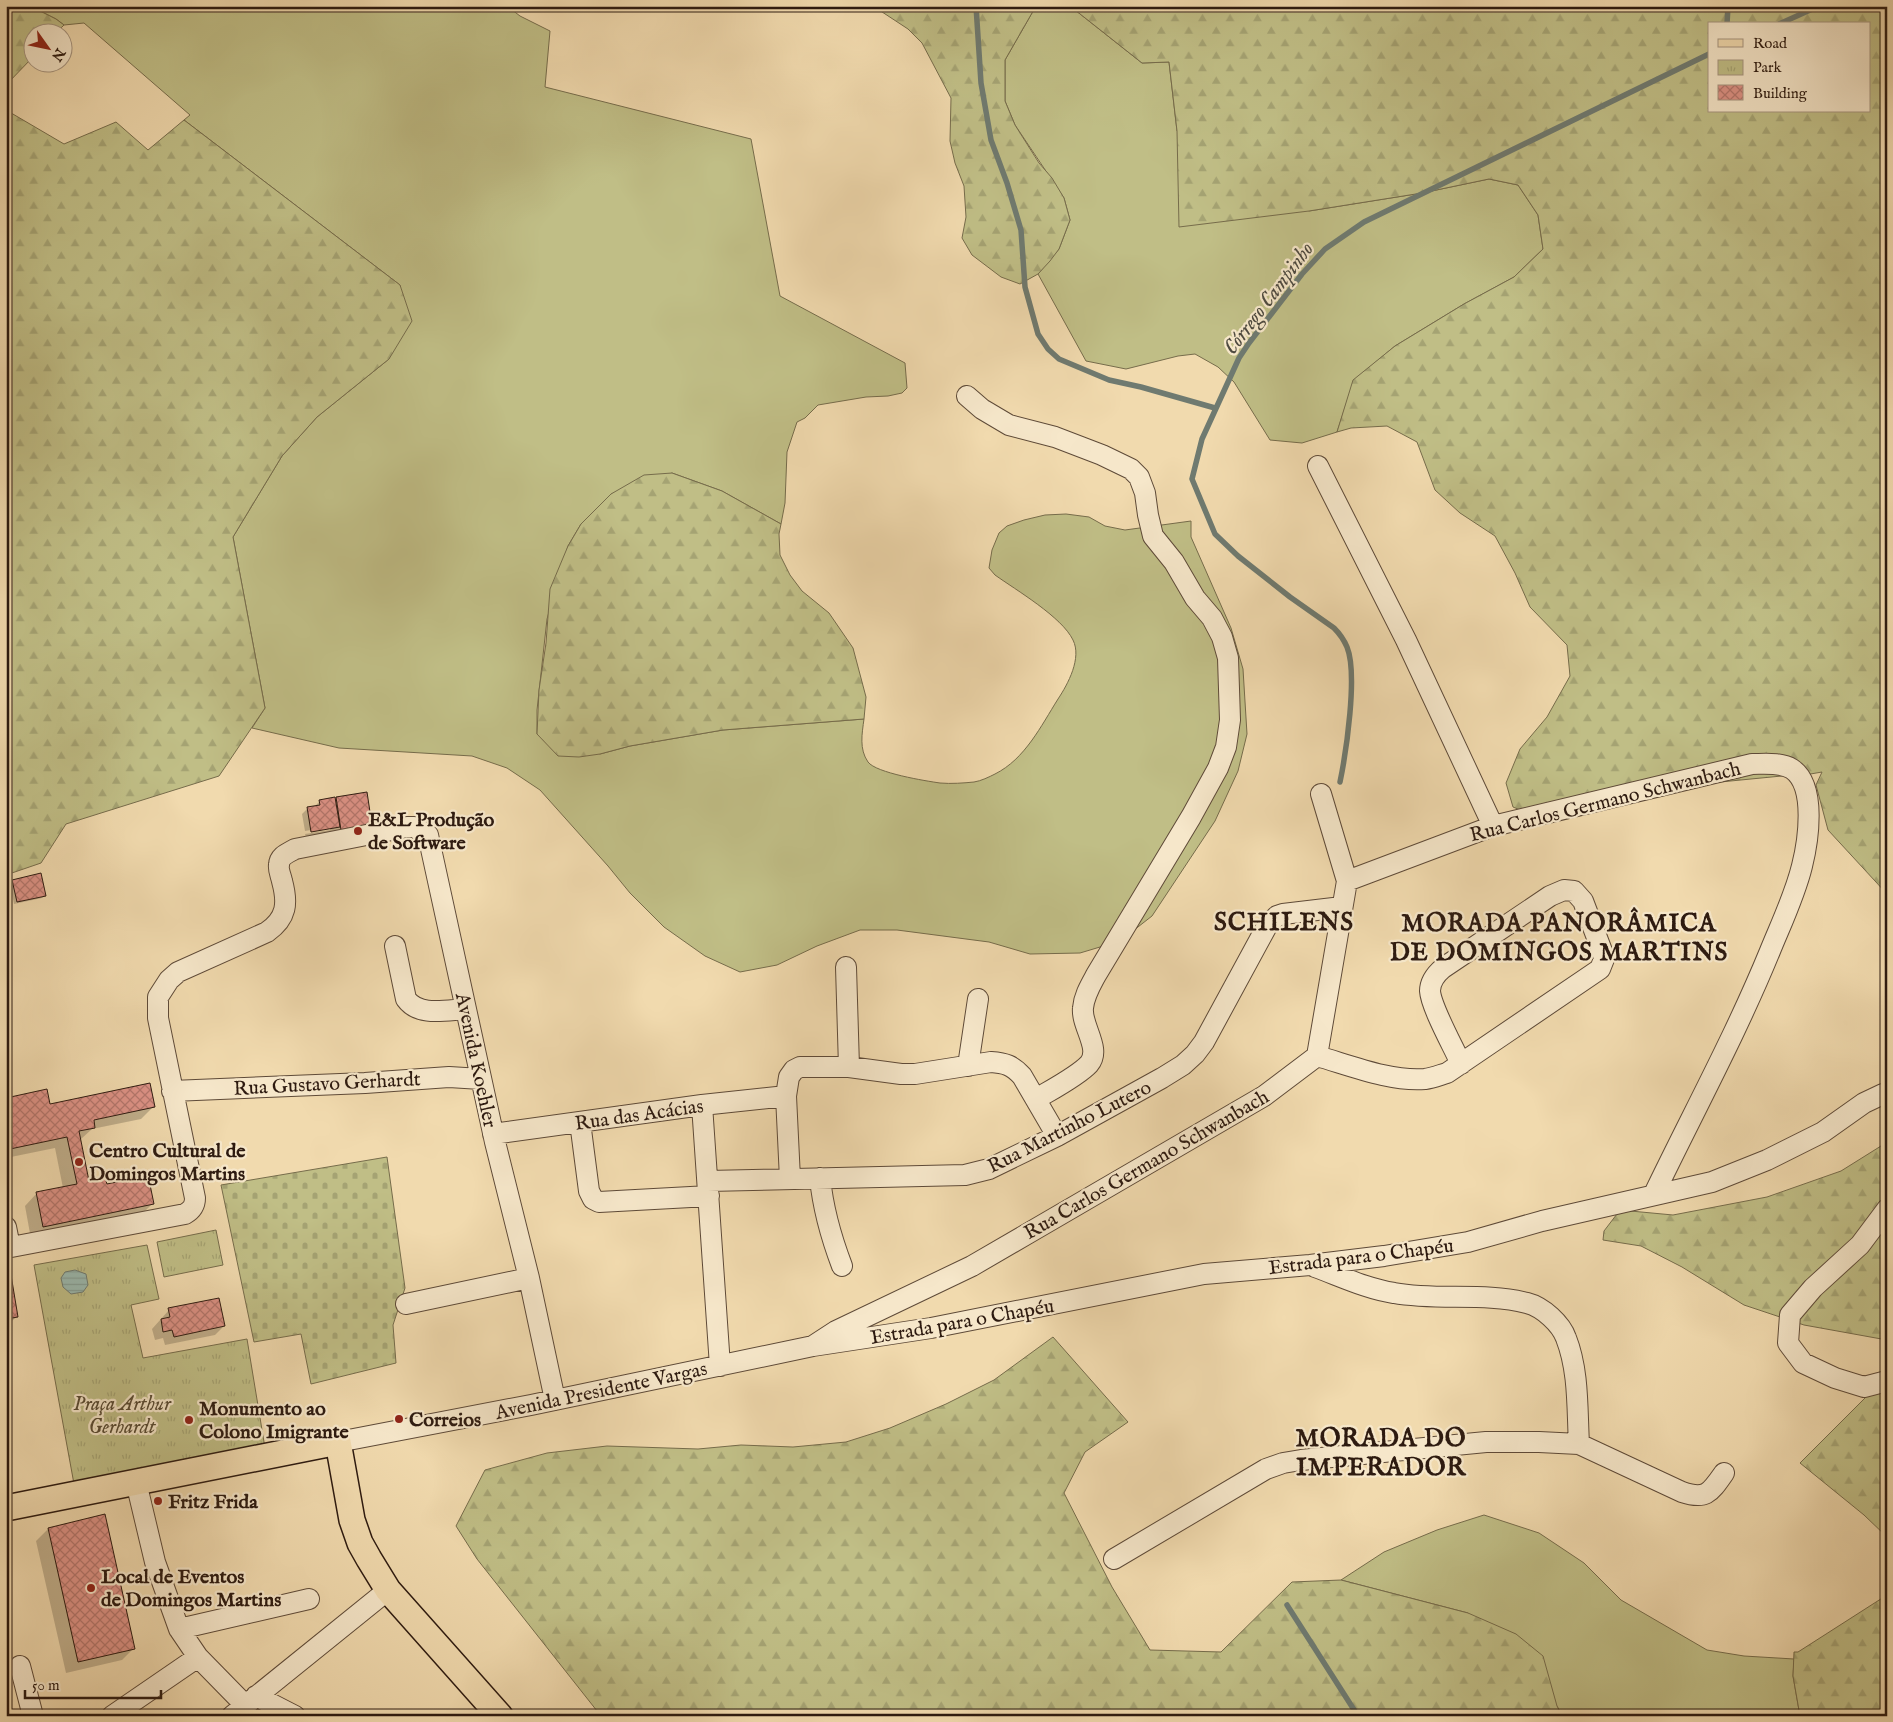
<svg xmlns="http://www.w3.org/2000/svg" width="1893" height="1722" font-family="'IM FELL English',serif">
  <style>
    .green { fill: #c0be86; stroke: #766c4b }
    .forest { fill: url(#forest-firs); stroke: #766c4b; fill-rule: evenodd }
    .cemetery { fill: url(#cemetery-stones); stroke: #766c4b }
    .park { fill: url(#park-tufts); stroke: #766c4b }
    .water { fill: url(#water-rules); stroke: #6f7a70 }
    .shadow { fill: #0003 }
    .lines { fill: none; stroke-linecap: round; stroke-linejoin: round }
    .stream { stroke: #6f7a70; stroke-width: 5.5 }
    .building { fill: url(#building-cross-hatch); stroke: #2d1a10 }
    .minor-casing { stroke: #5e4a38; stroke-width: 22 }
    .major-casing { stroke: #2d1a10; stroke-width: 28 }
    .minor { stroke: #f6e7ca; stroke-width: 20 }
    .major { stroke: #f1daae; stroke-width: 25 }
    .poi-dot { fill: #8f2418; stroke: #f6e7ca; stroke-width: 2 }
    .labels { text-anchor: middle; stroke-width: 4.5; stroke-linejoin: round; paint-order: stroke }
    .street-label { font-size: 20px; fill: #2d1a10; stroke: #f6e7ca }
    .poi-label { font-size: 20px; font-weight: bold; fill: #2d1a10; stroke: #f6e7ca; text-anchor: start }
    .park-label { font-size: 20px; font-style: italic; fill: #594b33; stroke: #f6e7ca }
    .water-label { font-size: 21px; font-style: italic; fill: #4e4a40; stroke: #f6e7ca }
    .district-label { font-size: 25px; font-weight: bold; letter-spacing: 1px; fill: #2d1a10; stroke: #f6e7ca }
  </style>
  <defs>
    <pattern id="forest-firs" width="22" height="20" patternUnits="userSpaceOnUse" patternTransform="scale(1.25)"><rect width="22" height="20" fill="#c0be86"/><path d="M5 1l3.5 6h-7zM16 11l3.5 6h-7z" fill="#a5a373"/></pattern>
    <pattern id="cemetery-stones" width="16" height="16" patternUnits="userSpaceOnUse" patternTransform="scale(1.25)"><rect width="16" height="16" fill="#c0be86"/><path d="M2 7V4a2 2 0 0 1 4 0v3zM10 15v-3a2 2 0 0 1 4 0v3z" fill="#a5a373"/></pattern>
    <pattern id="park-tufts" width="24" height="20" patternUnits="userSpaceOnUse" patternTransform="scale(1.25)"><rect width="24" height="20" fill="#c0be86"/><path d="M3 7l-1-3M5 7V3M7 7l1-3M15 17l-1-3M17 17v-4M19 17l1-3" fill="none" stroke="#a5a373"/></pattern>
    <pattern id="water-rules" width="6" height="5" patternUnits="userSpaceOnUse" patternTransform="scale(1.25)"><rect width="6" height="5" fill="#9bbab0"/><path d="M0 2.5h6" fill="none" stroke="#869f96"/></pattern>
    <pattern id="building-cross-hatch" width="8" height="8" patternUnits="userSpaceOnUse" patternTransform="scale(1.25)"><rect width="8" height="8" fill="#dd9286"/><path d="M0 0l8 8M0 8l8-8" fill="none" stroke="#b4766c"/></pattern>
  </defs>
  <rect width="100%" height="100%" fill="#f1daae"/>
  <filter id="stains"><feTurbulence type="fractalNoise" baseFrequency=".004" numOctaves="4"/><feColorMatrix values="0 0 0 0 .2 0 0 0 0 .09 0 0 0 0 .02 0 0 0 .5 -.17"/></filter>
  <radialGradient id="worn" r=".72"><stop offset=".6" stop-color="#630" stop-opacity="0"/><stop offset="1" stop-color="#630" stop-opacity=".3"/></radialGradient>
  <path class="green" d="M30,6H507L520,16L550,31L545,87L751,139L780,296L905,363L907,388L902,393L888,396L866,397L818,405L805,418L797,422L787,452L785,503L781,524L722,491L672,473L611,494L581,524L568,546L547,619L537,710V734L600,754L630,746L723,730L864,719C862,734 859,749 868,762C876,773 926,781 940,783C951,784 964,783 974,782C981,781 989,777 995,774C1025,759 1041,726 1058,699C1068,684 1082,658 1073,640C1062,617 1016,590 995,575L989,568L992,550L999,533L1007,526L1024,520L1045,515L1066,514L1089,517L1105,526L1125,530L1191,521V537L1231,628L1243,669L1247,734L1238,771L1215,821L1152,916L1120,941L1080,953L1030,954L989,942L897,930H860L817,946L777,965L740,972L705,956L664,927L630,893L608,866L540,790L507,768L472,756L339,748L252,728L265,708L233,537L282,456L317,417L389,359L400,285L184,120L190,115L84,23L64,25L56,19Z
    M1036,6H1070L1142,63L1169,62L1177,131L1309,211L1422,193L1489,179L1518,185L1538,215L1543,249L1514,277L1464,304L1395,346L1354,380L1337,432L1302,443L1270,440L1234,382L1218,367L1195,354L1178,356L1126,369L1086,361L1038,274L1059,249L1070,220L1064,198L1015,125L1005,101V60Z
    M1484,1515L1539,1533L1584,1563L1621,1600L1707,1650L1744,1656L1794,1659L1793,1676L1800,1716H1562L1557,1706L1468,1613L1341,1580L1384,1552L1437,1530Z"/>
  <path class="forest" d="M6,6H30L56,19L64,25L57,32H32V58L6,85Z
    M873,6H1036L1005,60V101L1015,125L1039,163L1052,178L1064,198L1070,220L1059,249L1050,261L1038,274L1020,284L1001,277L972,255L962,238L966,217L964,186L955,163L950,141L951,98L922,43L908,29Z
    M1070,6H1887V894L1828,830L1816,785L1822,772L1793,777L1792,775L1710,783L1549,822L1513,807L1506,783L1520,749L1547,717L1570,676L1567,645L1530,607L1515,573L1495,536L1460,513L1435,490L1417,442L1387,426L1351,428L1337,432L1353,380L1395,346L1464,304L1514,277L1543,249L1538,215L1518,185L1489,179L1422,193L1309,211L1179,227L1177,131L1169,62L1142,63ZM1709,24H1869V111H1709Z
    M6,110L64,144L116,122L148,150L184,120L400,285L412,321L389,359L317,417L282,456L233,537L265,708L219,776L66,824L41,863L6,875Z
    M672,473L722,491L781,524L779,534L780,555L790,575L802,591L829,613L853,648L866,697L864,719L723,730L630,746L600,754L579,757L558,756L537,734L539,690L546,643L550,589L568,546L581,524L611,494L644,475Z
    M1887,1137V1340L1804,1325L1744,1305L1682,1267L1641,1246L1603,1240L1604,1231L1620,1210L1673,1215L1767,1197L1841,1171L1881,1146Z
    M1053,1337L1128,1422L1085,1452L1064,1493L1112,1587L1150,1650L1221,1652L1292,1582L1341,1580L1468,1613L1516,1634L1543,1656L1557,1706L1562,1716H601L477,1559L456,1526L485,1470L547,1453L607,1446L698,1449L741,1445L793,1447L846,1442L890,1428L946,1404L994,1380Z
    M1887,1376V1537L1864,1515L1800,1463Z
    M1887,1595V1716H1800L1793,1676L1794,1652H1798Z"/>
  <path class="cemetery" d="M387,1157L405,1288L393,1325L396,1363L311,1384L301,1334L254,1342L221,1185Z"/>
  <path class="park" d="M216,1230L223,1265L164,1277L157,1242Z
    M147,1245L159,1299L131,1305L143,1358L247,1339L265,1448L74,1484L34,1265Z"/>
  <path class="water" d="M75,1270L86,1274L88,1285L83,1292L71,1294L63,1287L61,1278L65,1272Z"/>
  <path class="shadow" d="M366,794L333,845L306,837L305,834L330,830V827L305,831L302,814L308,808L314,807L320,801Z
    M12,881L45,895L42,898L14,904L10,884Z
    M6,1099L50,1105L153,1107L141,1119L92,1129L80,1140L88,1182L106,1185L152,1204L140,1216L31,1239L25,1206L37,1193L63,1188L55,1148L6,1158Z
    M6,1277L17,1316L11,1322L6,1323Z
    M169,1310L224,1326L215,1335L165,1345L163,1338L155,1340L152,1329Z
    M104,1516L134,1648L122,1660L66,1673L36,1541L48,1529Z"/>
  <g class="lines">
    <path class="stream" d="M976,6L981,83L991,140L1007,183L1021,230L1025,287L1038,334L1048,349L1059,359L1109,380L1141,387L1215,408
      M1727,24L1728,6
      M1779,24L1819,6
      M1340,782C1346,753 1358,674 1347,647C1344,640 1340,634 1334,628L1290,597L1238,556L1215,534L1192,479L1202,439L1239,358L1249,343L1302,274L1325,249L1364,222L1709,54
      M1287,1605L1358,1716"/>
  </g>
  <path class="building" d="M367,792L373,832L342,837L336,797Z
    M335,797L340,827L311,832L307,807L320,805L319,800Z
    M41,873L46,896L17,902L12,880Z
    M150,1083L155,1107L94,1120L95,1128L79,1131L89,1181L105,1178L107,1184L148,1175L154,1204L43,1227L36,1192L77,1184L67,1137L10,1149L6,1131V1098L47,1089L50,1104Z
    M11,1275L18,1317L6,1319V1276Z
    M219,1298L225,1326L174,1337L172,1330L163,1332L161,1319L170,1317L168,1308Z
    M105,1514L135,1649L78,1662L48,1528Z"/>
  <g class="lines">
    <defs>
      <path id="minor" d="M967,396L982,409L1009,425L1055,437L1102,455L1131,469L1139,477L1145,493L1148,515L1153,536L1174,562L1195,598L1212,618L1222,637L1228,658L1230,720L1226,747L1218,768L1191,817L1096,975C1090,986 1084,996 1083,1008C1081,1026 1102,1049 1089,1064C1078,1076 1051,1090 1036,1099
        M1318,466L1406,640L1493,826
        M1321,794L1347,881
        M395,946L406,999C419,1017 446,1010 466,1009
        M846,967L849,1067
        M1317,1056C1349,1065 1391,1082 1425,1079C1432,1078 1440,1075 1447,1073L1600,969L1604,959L1602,951L1583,901L1574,891L1564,890L1550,896L1443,968C1436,974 1430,981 1430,991C1431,1007 1454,1048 1461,1064
        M968,1066L978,999
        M172,1091L365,1083L449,1077L481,1079
        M702,1105L720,1366
        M580,1122L589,1191L593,1199L599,1202L709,1196
        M493,1134L702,1105L786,1096
        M820,1178C823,1209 831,1237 842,1266
        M790,1179L786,1096L789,1077L794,1070L800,1067H849L901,1074H915L991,1062C1005,1063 1012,1065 1022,1076L1057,1136
        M708,1181L965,1175L989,1169L1057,1136L1162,1078L1183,1065L1195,1054L1204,1042L1267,926L1277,916L1283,914L1342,907
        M1887,1209L1860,1245L1813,1288L1790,1315L1788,1343L1803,1363L1835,1378L1864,1387L1887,1381
        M6,1227L10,1247
        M6,1248L185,1214C192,1210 195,1206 195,1198L158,1018V997L169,980L178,972L267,932C287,918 288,903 282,881C281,876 278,870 279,865C279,856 288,853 295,849L407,827H414L428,835L495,1142L529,1278L555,1400
        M1315,1267C1340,1276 1367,1289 1394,1293C1438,1301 1484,1292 1527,1303C1543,1307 1561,1324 1566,1338C1579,1371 1577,1409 1579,1444
        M406,1304L529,1278
        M813,1346L836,1331L972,1266L1027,1234L1264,1096L1317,1056L1347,881L1493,826L1752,764C1764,764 1781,762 1792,769C1817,786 1808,842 1802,866C1795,895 1781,924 1770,951C1736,1034 1693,1113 1654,1194
        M338,1442L531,1405L813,1346L931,1328L1204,1274L1310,1265L1384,1256L1468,1242L1542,1221L1712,1182L1767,1160L1823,1132L1864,1103L1883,1094L1887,1095
        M136,1482L155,1562L179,1629L198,1657L245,1705
        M1114,1559L1266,1469L1283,1463L1301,1460L1486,1442H1539L1579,1444L1682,1492C1706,1500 1710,1493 1724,1473
        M179,1629L309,1599
        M20,1666L33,1716
        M256,1696L295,1716
        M112,1716L198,1657
        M232,1716L388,1590"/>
      <path id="major" d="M6,1508L338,1442L352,1520L360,1543L369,1559L388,1590L500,1716"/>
    </defs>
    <use href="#minor" class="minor-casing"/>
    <use href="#major" class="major-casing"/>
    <use href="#minor" class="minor"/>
    <use href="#major" class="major"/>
  </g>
  <g class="poi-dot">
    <circle cx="358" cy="831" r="5"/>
    <circle cx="79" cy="1162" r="5"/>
    <circle cx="399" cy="1419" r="5"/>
    <circle cx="189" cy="1420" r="5"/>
    <circle cx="158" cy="1501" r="5"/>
    <circle cx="91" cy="1588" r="5"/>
  </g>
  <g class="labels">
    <g class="street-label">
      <text transform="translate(1605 801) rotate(-14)" y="7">Rua Carlos Germano Schwanbach</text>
      <text transform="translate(477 1060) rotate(78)" y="7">Avenida Koehler</text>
      <text transform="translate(327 1083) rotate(-3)" y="7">Rua Gustavo Gerhardt</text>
      <text transform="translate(639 1114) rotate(-8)" y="7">Rua das Acácias</text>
      <text transform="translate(1069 1126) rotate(-27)" y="7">Rua Martinho Lutero</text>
      <text transform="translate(1146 1164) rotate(-30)" y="7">Rua Carlos Germano Schwanbach</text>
      <text transform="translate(1361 1256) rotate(-7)" y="7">Estrada para o Chapéu</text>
      <text transform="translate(962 1321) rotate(-10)" y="7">Estrada para o Chapéu</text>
      <text transform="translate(601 1390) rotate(-12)" y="7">Avenida Presidente Vargas</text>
    </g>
    <g class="poi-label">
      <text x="368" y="826">E&amp;L Produção<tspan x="368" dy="23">de Software</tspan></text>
      <text x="89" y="1157">Centro Cultural de<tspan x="89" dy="23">Domingos Martins</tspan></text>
      <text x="199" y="1415">Monumento ao<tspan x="199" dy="23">Colono Imigrante</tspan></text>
      <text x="409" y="1426">Correios</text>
      <text x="168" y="1508">Fritz Frida</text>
      <text x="101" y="1583">Local de Eventos<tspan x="101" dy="23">de Domingos Martins</tspan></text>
    </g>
    <g class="park-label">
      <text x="122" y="1410">Praça Arthur<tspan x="122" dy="23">Gerhardt</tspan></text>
    </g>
    <g class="water-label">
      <text transform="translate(1268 298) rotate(-53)" y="7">Córrego Campinho</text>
    </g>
    <g class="district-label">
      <text x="1284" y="930">SCHILENS</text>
      <text x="1559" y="931">MORADA PANORÂMICA<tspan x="1559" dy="29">DE DOMINGOS MARTINS</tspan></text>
      <text x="1381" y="1446">MORADA DO<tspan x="1381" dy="29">IMPERADOR</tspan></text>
    </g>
  </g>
  <rect width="1893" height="1722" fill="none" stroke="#f1daae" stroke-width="25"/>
  <rect x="8" y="8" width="1878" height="1707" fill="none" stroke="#2d1a10" stroke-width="2.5"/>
  <rect x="12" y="12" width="1868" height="1697" fill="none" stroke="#2d1a10"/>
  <rect x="1708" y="22" width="162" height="90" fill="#f6e7ca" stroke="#a69580"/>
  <rect x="1718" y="39" width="25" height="8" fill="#f1daae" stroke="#a69580"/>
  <text x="1753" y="48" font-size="15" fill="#2d1a10">Road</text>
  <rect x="1718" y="60" width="25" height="15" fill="url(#park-tufts)" stroke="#a69580"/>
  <text x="1753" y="72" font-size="15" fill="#2d1a10">Park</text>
  <rect x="1718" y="85" width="25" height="15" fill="url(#building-cross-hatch)" stroke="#a69580"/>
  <text x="1753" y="98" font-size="15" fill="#2d1a10">Building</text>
  <g transform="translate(48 48) rotate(123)"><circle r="24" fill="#f6e7ca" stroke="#a69580"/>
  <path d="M0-4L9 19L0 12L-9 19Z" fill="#8f2418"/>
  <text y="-8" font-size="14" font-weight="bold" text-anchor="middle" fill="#2d1a10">N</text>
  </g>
  <path d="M25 1690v8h136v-8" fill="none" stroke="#2d1a10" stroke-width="2.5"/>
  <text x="32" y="1690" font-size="15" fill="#2d1a10" stroke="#f6e7ca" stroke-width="4" paint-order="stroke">50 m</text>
  <rect width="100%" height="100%" filter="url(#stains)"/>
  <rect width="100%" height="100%" fill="url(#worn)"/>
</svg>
